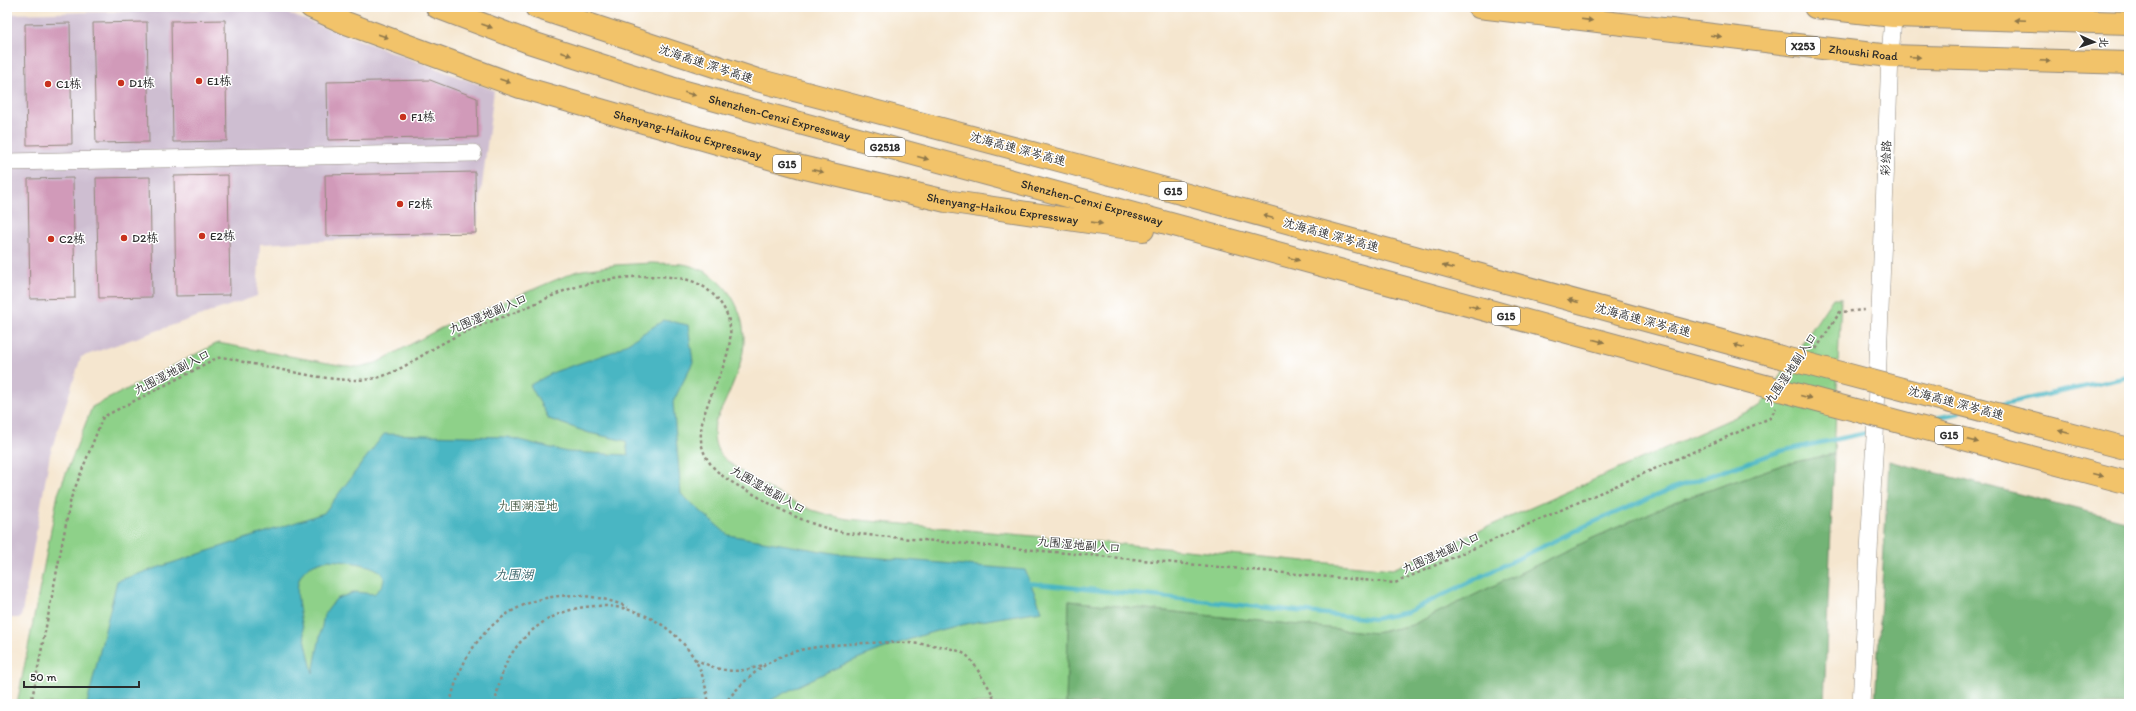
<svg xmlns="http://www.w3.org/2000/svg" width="2136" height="711" font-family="Itim,'LXGW WenKai TC',sans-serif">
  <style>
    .industrial { fill: #cebed1 }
    .green { fill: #8ed189; stroke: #5c7e5a }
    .forest { fill: #72b375; stroke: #4e6f50 }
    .water { fill: #49b6c3; stroke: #3a7077; fill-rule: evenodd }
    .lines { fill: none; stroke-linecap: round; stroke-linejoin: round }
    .stream { stroke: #49b6c3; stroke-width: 4.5 }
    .building { fill: #d19ab9 }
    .minor-casing { stroke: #90887d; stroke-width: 18 }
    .major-casing { stroke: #90887d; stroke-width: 24 }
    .highway-casing { stroke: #90887d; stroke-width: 24 }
    .path { stroke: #90887d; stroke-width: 2.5; stroke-dasharray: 3 3; stroke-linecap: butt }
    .minor { stroke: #fff; stroke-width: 17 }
    .major { stroke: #f2c36a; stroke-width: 22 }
    .highway { stroke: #f2c36a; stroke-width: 22 }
    .highway-bridge-casing { stroke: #90887d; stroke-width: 24; stroke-linecap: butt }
    .highway-bridge { stroke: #f2c36a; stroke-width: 22 }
    .oneway { fill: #8e774a }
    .poi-dot { fill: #c8321e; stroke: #fff; stroke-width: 1.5 }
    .labels { text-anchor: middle; stroke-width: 3; stroke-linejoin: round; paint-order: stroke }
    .shield { fill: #fff; stroke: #6b6b6b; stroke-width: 1 }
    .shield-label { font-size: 11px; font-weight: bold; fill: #2b2b2b }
    .street-label { font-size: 12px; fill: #2b2b2b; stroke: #fff }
    .poi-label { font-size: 12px; fill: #2b2b2b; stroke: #fff; text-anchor: start }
    .park-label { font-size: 12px; fill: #495d47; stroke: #fff }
    .water-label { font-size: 13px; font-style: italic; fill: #376368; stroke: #fff }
  </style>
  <rect width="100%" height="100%" fill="#fff"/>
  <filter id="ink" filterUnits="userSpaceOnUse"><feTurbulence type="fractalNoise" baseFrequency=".025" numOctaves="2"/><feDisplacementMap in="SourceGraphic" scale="8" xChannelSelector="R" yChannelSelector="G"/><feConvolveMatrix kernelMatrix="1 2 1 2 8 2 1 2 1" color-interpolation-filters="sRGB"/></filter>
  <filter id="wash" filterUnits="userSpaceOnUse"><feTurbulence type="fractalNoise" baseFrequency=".012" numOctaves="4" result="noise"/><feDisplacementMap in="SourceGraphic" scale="16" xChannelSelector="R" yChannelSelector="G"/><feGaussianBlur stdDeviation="0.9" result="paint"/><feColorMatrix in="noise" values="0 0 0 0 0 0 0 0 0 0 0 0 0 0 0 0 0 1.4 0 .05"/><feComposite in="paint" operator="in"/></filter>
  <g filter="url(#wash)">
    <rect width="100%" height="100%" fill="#f5e6cf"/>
    <path class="industrial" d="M273,8L494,90L476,233L260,244L257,296L81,357L50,454L21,618H7V14Z"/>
    <path class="green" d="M652,263C664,264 680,262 691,266C725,275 745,309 744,342C744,363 725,403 715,422C714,433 713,443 719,452C728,468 793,503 812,510C824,514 836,517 848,519L1393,569L1760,406L1833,298H1841L1834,454L1785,464L1675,502L1593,538L1412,625L1375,633L1069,601L1066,704H17L58,494L92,407L218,343L339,365L358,367L376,363L441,328L577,271L615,265Z"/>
    <path class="forest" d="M1834,454L1824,704H1066L1069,601L1375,633L1412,625L1593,538L1675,502L1785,464Z
      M1889,461L2129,522V704H1875Z"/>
    <path class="water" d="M664,320L688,325L693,362L673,402L681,494L728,535L845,555L1025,570L1042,611C1003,617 964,623 926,634C869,652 816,675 764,704H87L117,581L324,513L384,434L507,437L567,452L628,455L626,441L589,433L549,419L530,385L554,372L615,351ZM328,560C345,562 408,564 374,594L355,592L336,599L324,615L313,673C309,658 306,643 303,628C297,596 287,567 328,560Z"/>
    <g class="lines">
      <path class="stream" d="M1998,405L2129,377
        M1927,420L1959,413
        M1027,583L1374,619L1408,612L1587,525L1671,489L1781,451L1871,432"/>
    </g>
    <g id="blocks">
      <path class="building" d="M225,20L227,141L173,142L171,21Z
        M147,22L149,142L96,143L93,23Z
        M70,23L72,144L27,145L25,24Z
        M430,80L477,98L478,137L328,140L327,82Z
        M475,172L476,233L326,236L325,175Z
        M228,175L230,295L176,296L174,176Z
        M150,177L152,297L99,298L96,178Z
        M73,178L75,298L30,299L28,179Z"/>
    </g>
  </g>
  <g filter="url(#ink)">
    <use href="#blocks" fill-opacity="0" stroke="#90887d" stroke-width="1"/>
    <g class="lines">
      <defs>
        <path id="minor" d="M7,162L473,153
          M1861,704L1875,437L1890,56L1894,7"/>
        <g id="major">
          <path id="s1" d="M1479,7L1890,56L2129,63"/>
          <path d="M1815,7L1893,16L2129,23"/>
        </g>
        <g id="highway">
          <path id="s2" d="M311,7L346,23L520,87L801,167L946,201L1143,230"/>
          <path id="s3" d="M437,7L529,42L671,88L1769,387"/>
          <path d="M536,7L757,80L1096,170L1777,356"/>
        </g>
      </defs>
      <use href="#minor" class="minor-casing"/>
      <use href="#major" class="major-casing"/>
      <use href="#highway" class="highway-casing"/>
      <path class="path" d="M1816,349L1840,312L1865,310
        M695,659C720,672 738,675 765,664
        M31,704L71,498L103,417C130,403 156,390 183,376C194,371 206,362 218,358C226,356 239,361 247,363C285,369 343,387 380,377C403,370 424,353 445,342C470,328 497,320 523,309C542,301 562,290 583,285C612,277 678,269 704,287C776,340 674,408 708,460C718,477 739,486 755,495C785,513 812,526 846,533L1395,583L1770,418L1776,408
        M450,704C468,616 544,573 628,607
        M495,704C498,688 501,672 509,658C551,587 651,590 694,658C703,672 706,688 709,704
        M724,704C742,682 765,660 793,652C824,642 940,636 966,655C973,660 979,673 984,680C989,688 994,694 994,704"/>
      <use href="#minor" class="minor"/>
      <use href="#major" class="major"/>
      <use href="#highway" class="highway"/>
      <defs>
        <path id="highway-bridge" d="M1777,356L2129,449
          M1769,387L2129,483"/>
      </defs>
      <use href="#highway-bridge" class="highway-bridge-casing"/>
      <use href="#highway-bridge" class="highway-bridge"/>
    </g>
    <defs><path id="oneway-solid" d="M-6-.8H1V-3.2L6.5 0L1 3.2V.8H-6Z"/></defs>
    <g class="oneway">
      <use href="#oneway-solid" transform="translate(1587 20) rotate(7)"/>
      <use href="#oneway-solid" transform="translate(2020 20) rotate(-178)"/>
      <use href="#oneway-solid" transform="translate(487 26) rotate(20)"/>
      <use href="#oneway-solid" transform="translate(383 36) rotate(20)"/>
      <use href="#oneway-solid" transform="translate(1716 36) rotate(7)"/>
      <use href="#oneway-solid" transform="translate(566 54) rotate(19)"/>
      <use href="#oneway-solid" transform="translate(1915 57) rotate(2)"/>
      <use href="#oneway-solid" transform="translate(2045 61) rotate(2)"/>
      <use href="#oneway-solid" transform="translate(505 81) rotate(20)"/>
      <use href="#oneway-solid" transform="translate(690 94) rotate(16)"/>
      <use href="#oneway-solid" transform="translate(923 158) rotate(15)"/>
      <use href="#oneway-solid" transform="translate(818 171) rotate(13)"/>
      <use href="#oneway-solid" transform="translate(1268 217) rotate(-165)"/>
      <use href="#oneway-solid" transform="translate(1097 223) rotate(8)"/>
      <use href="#oneway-solid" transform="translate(1294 259) rotate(15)"/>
      <use href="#oneway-solid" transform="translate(1448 267) rotate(-165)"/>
      <use href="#oneway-solid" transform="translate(1573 301) rotate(-165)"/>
      <use href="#oneway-solid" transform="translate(1474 307) rotate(15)"/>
      <use href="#oneway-solid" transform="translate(1599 341) rotate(15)"/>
      <use href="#oneway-solid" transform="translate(1739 346) rotate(-165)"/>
      <use href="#oneway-solid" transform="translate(1806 397) rotate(15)"/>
      <use href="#oneway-solid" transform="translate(2064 432) rotate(-165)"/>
      <use href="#oneway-solid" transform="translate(1973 441) rotate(15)"/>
      <use href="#oneway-solid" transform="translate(2098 475) rotate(15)"/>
    </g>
  </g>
  <g class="poi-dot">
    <circle cx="199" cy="81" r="4"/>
    <circle cx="121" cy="83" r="4"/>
    <circle cx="48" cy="84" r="4"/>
    <circle cx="403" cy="117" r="4"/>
    <circle cx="400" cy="204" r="4"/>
    <circle cx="202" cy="236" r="4"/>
    <circle cx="124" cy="238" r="4"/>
    <circle cx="51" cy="239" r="4"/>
  </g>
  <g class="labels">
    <g class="shield">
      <rect x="1786" y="37" width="34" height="18" rx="3"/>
      <rect x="865" y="138" width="40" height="18" rx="3"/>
      <rect x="773" y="155" width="28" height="18" rx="3"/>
      <rect x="1159" y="182" width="28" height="18" rx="3"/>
      <rect x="1492" y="307" width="28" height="18" rx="3"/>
      <rect x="1935" y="426" width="28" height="18" rx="3"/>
    </g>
    <g class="shield-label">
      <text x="1803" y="50">X253</text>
      <text x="885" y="151">G2518</text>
      <text x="787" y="168">G15</text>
      <text x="1173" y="195">G15</text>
      <text x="1506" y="320">G15</text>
      <text x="1949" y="439">G15</text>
    </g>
    <g class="street-label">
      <text dy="4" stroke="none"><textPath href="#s1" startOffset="387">Zhoushi Road</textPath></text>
      <text transform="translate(706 64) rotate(18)" y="4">沈海高速 深岑高速</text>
      <text dy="4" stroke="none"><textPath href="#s3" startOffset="360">Shenzhen-Cenxi Expressway</textPath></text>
      <text dy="4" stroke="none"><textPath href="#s2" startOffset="398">Shenyang-Haikou Expressway</textPath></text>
      <text transform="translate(1018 149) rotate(15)" y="4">沈海高速 深岑高速</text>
      <text transform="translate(1886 158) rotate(-88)" y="4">彩绘路</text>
      <text dy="4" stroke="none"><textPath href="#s3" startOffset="684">Shenzhen-Cenxi Expressway</textPath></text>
      <text dy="4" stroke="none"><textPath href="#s2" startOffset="722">Shenyang-Haikou Expressway</textPath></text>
      <text transform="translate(1331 235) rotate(15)" y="4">沈海高速 深岑高速</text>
      <text transform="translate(488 314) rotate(-23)" y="4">九围湿地副入口</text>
      <text transform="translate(1643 320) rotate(15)" y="4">沈海高速 深岑高速</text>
      <text transform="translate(1791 369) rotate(-56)" y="4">九围湿地副入口</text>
      <text transform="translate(172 372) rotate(-27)" y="4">九围湿地副入口</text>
      <text transform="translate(1956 403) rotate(15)" y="4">沈海高速 深岑高速</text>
      <text transform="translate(768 490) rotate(30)" y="4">九围湿地副入口</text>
      <text transform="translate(1079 545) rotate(5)" y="4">九围湿地副入口</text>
      <text transform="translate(1441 553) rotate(-24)" y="4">九围湿地副入口</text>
    </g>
    <g class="poi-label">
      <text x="207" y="85">E1栋</text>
      <text x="129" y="87">D1栋</text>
      <text x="56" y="88">C1栋</text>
      <text x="411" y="121">F1栋</text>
      <text x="408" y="208">F2栋</text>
      <text x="210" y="240">E2栋</text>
      <text x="132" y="242">D2栋</text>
      <text x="59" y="243">C2栋</text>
    </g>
    <g class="park-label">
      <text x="528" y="510">九围湖湿地</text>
    </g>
    <g class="water-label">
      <text x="514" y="579">九围湖</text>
    </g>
  </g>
  <rect width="2136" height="711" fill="none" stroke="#fff" stroke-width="24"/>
  <g transform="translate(2094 42) rotate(93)" stroke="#ffffff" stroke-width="3" paint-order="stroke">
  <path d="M0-3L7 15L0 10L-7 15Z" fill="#2b2b2b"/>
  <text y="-6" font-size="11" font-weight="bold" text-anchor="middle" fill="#2b2b2b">北</text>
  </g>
  <path d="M24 681v6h115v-6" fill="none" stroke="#2b2b2b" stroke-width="2"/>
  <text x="30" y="681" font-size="12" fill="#2b2b2b" stroke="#ffffff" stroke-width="3" paint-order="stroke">50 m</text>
</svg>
